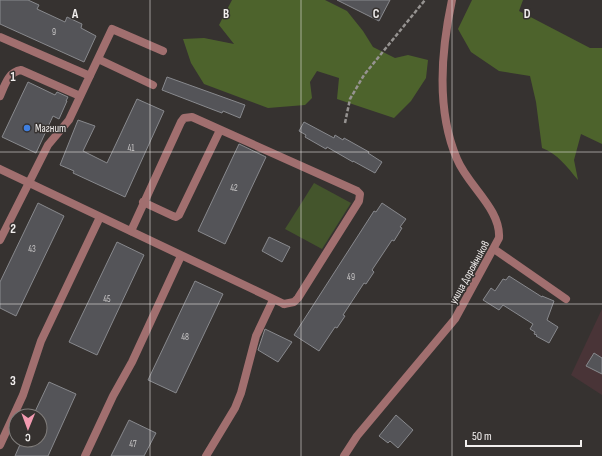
<svg xmlns="http://www.w3.org/2000/svg" width="602" height="456" font-family="'Sofia Sans Condensed',sans-serif">
  <style>
    .industrial { fill: #493437 }
    .green { fill: #44552c }
    .forest { fill: #4d632c }
    .building { fill: #545458; stroke: #88898d }
    .lines { fill: none; stroke-linecap: round; stroke-linejoin: round }
    .path { stroke: #969391; stroke-width: 2.5; stroke-dasharray: 4 2; stroke-linecap: butt }
    .service { stroke: #a16f6f; stroke-width: 8 }
    .minor { stroke: #a16f6f; stroke-width: 8 }
    .grid { fill: none; stroke: #f2efee; stroke-width: 1; stroke-opacity: 0.55 }
    .shop-dot { fill: #3f7fe0; stroke: #363230; stroke-width: 1.5 }
    .labels { text-anchor: middle; stroke-width: 3; stroke-linejoin: round; paint-order: stroke }
    .number-label { font-size: 9px; fill: #cac8c8 }
    .poi-label { font-size: 11px; fill: #f2efee; stroke: #363230; text-anchor: start }
    .street-label { font-size: 11px; fill: #f2efee; stroke: #363230 }
    .grid-label { font-size: 13px; text-anchor: middle; font-weight: bold; fill: #f2efee; stroke: #363230; stroke-width: 3; stroke-linejoin: round; paint-order: stroke }
  </style>
  <rect width="100%" height="100%" fill="#363230"/>
  <path class="industrial" d="M602,309V395L571,375Z"/>
  <path class="green" d="M314,183L351,203L322,249L285,229Z"/>
  <path class="forest" d="M232,0H325L347,11L363,31L373,47L395,58L408,55L428,60L426,78L411,101L394,118L337,99L339,78L317,71L310,82L312,98L305,105L268,108L204,84L191,63L183,39L204,38L234,44L219,25Z
    M472,0H523L519,11L590,48H602V144L581,134L574,160L578,180C567,167 558,154 542,148L536,102L530,76L499,71L471,52L458,29Z"/>
  <path class="building" d="M0,0H28L39,5L37,9L65,22L67,17L82,24L81,28L96,36L84,62L0,24Z
    M337,0H390L379,21Z
    M167,77L245,105L240,118L223,111L222,113L214,110L162,90Z
    M28,82L55,95L57,92L68,97L66,101H67L59,119L53,116L36,153L2,137Z
    M137,99L164,111L125,197L73,173L74,171L60,165L78,120L95,126L83,151L107,163Z
    M304,122L334,138L335,135L343,140L344,138L369,152L368,153L382,162L375,173L353,161V162L327,147L326,149L305,137L306,135L299,131Z
    M239,144L266,157L225,244L198,231Z
    M38,203L64,216L16,316L0,308V282Z
    M382,203L406,219L400,227L402,228L394,241L392,240L372,270L374,272L366,284L364,283L343,315L345,316L337,328L335,327L319,351L294,335L374,211L376,212Z
    M269,237L290,247L282,262L262,251Z
    M117,242L144,255L97,355L69,342Z
    M509,276L542,297V296L554,301L547,320L558,327L549,343L536,336L537,335L534,334L535,332L530,329L533,324L503,305L499,310L483,300L491,288L495,291L503,279L506,280Z
    M195,281L223,294L176,393L148,380Z
    M265,329L292,342L278,362L258,350Z
    M594,353L602,358V374L586,366Z
    M49,382L76,394L48,456H15L22,440H40V416H33Z
    M396,415L413,430L398,448L390,441L388,443L379,436Z
    M129,420L156,433L144,456H111Z"/>
  <g class="lines">
    <path class="path" d="M345,123L350,99L364,75L425,0"/>
    <path class="service" d="M0,37L90,76
      M98,59L153,85
      M0,96C5,85 8,72 21,70L80,96
      M143,202L173,216L176,217L179,215L220,130
      M131,231L181,122L184,118L192,117L357,191L360,194L359,201L298,298L294,302L284,304
      M0,240L48,145L69,120L112,29L163,51
      M494,249L566,299
      M0,445L23,395L41,341L100,217
      M85,456L113,396L132,362L181,256
      M206,456L235,408L241,393L256,336L273,300"/>
    <path class="minor" d="M0,169L284,304
      M344,456L357,436L455,319L499,238C501,209 468,186 457,159C436,110 441,51 452,0"/>
  </g>
  <path class="grid" d="M150,0V456M301,0V456M452,0V456M0,152H602M0,304H602"/>
  <circle class="shop-dot" cx="27" cy="128" r="4"/>
  <g class="labels">
    <g class="number-label">
      <text x="54" y="35">9</text>
      <text x="131" y="151">41</text>
      <text x="234" y="191">42</text>
      <text x="32" y="252">43</text>
      <text x="351" y="280">49</text>
      <text x="107" y="302">45</text>
      <text x="185" y="340">48</text>
      <text x="133" y="447">47</text>
    </g>
    <g class="poi-label">
      <text x="35" y="132">Магнит</text>
    </g>
    <g class="street-label">
      <text transform="translate(469 272) rotate(-61)" y="4">улица Дорожников</text>
    </g>
  </g>
  <g class="grid-label">
    <text x="75" y="18">A</text>
    <text x="226" y="18">B</text>
    <text x="376" y="18">C</text>
    <text x="527" y="18">D</text>
    <text x="13" y="81">1</text>
    <text x="13" y="233">2</text>
    <text x="13" y="385">3</text>
  </g>
  <g transform="translate(28 428) rotate(181)"><circle r="19" fill="#363230" stroke="#817e7c"/>
  <path d="M0-3L7 15L0 10L-7 15Z" fill="#f29ab0"/>
  <text y="-6" font-size="11" font-weight="bold" text-anchor="middle" fill="#f2efee">С</text>
  </g>
  <path d="M466 440v6h115v-6" fill="none" stroke="#f2efee" stroke-width="2"/>
  <text x="472" y="440" font-size="12" fill="#f2efee" stroke="#363230" stroke-width="3" paint-order="stroke">50 m</text>
</svg>
